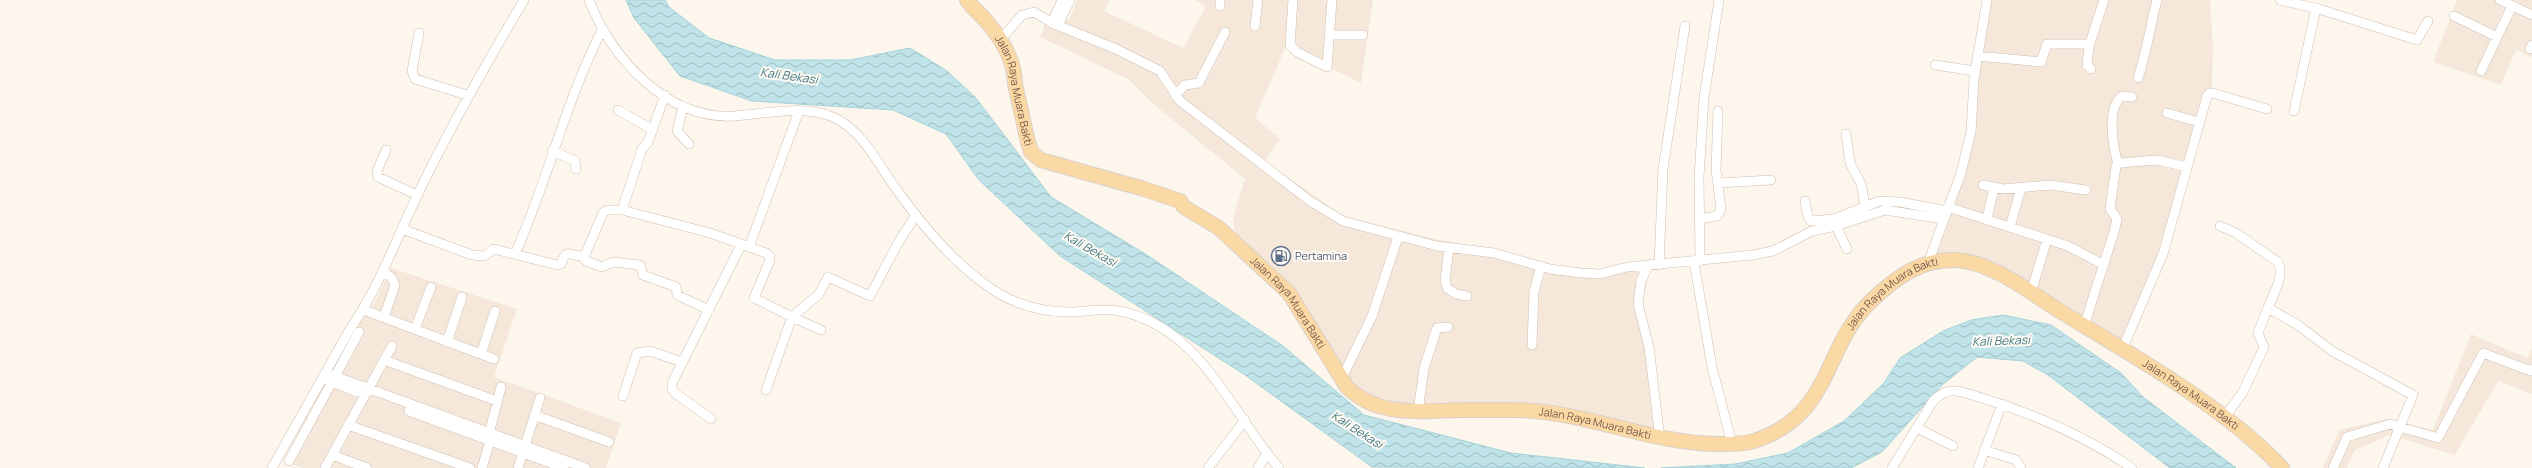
<svg xmlns="http://www.w3.org/2000/svg" width="2532" height="468" font-family="Manrope,sans-serif">
  <style>
    .residential { fill: #f5e8da }
    .water { fill: url(#water-waves); stroke: #a5d3da }
    .lines { fill: none; stroke-linecap: round; stroke-linejoin: round }
    .street-casing { stroke: #d1beb0; stroke-width: 10 }
    .primary-casing { stroke: #dad1cd; stroke-width: 16 }
    .street { stroke: #fff; stroke-width: 9 }
    .primary { stroke: #fbd9a5; stroke-width: 14 }
    .labels { text-anchor: middle; stroke-width: 4; stroke-linejoin: round; paint-order: stroke }
    .street-label { font-size: 11px; fill: #7a5c4d; stroke: #fffaf3 }
    .service-label { font-size: 11px; fill: #4e5e75; stroke: #fffaf3; text-anchor: start }
    .water-label { font-size: 12px; font-style: italic; fill: #437c86; stroke: #fffaf3 }
  </style>
  <defs>
    <pattern id="water-waves" width="16" height="10" patternUnits="userSpaceOnUse"><rect width="16" height="10" fill="#bfe3e8"/><path d="M0 5q4-4 8 0t8 0" fill="none" stroke="#a0bbbe"/></pattern>
  </defs>
  <rect width="100%" height="100%" fill="#fdf6ec"/>
  <path class="residential" d="M1077,0H1110L1104,11L1183,48L1206,6L1195,0H1373L1361,83L1286,46L1255,118L1280,139L1265,161L1343,216L1435,239L1509,253L1562,267L1606,269L1634,263L1649,273L1643,300L1665,437L1557,409L1403,407L1370,397L1350,382L1295,294L1235,232L1233,218L1245,179L1152,103L1128,79L1040,37L1051,11L1069,20Z
    M1983,0H2210L2213,46L2212,86L2194,130L2158,272L2126,349L1987,259L1954,256L1927,258L1954,184L1970,129Z
    M2457,0H2532V57L2516,50L2501,85L2433,62Z
    M391,268L517,309L494,377L621,423L606,468H303L284,461L357,328L375,302Z
    M2471,334L2527,358L2532,348V394L2498,381L2455,455L2390,435L2355,450L2347,468H2323L2339,430L2386,419L2433,430Z"/>
  <path class="water" d="M626,0H665L669,7L709,38L775,60H850L910,48L947,71L976,98L1051,197L1147,255L1283,346L1364,415L1511,453L1645,468L1372,467L1245,375L1060,256L979,180L946,134L893,110L752,101L680,76L634,18Z
    M2003,315L2051,325L2121,373L2143,397L2236,468H2170L2048,375L2023,361L1977,357L1942,385L1882,452L1851,468H1661L1735,464L1788,453L1844,421L1884,383L1900,358L1943,331L1971,320Z"/>
  <g class="lines">
    <defs>
      <path id="street" d="M589,0C611,58 667,120 734,116C766,114 807,103 837,119C864,133 879,166 897,190C921,224 949,257 982,282C1010,304 1040,313 1074,312C1089,311 1105,308 1119,311C1200,326 1231,413 1279,468
        M1293,0L1290,45L1297,52L1327,67L1332,0
        M2280,0L2319,9L2417,40L2428,21
        M2500,0L2532,15
        M1220,6V0
        M2454,16L2497,37
        M1052,23L1062,0
        M1058,25L1070,0
        M1255,26L1258,0
        M419,33L412,71L415,79L467,95
        M1329,35H1363
        M1000,40L1022,15L1034,12L1052,23L1116,49L1160,71L1180,101L1310,201L1343,221L1437,246L1494,253L1550,269L1581,273L1600,274L1627,267L1753,255L1773,251L1812,231L1836,226L1885,210L1943,219
        M2530,49L2532,45
        M1977,56L2041,62L2047,44H2090
        M1935,65L1975,71
        M2091,69L2087,65L2089,46L2104,0
        M2481,71L2512,6
        M2138,78C2147,51 2150,27 2157,0
        M1175,95L1185,85L1199,83L1225,32
        M683,106L677,131L689,144
        M618,110L653,130
        M2294,111L2316,8
        M2167,113L2199,122
        M1846,134L1850,163L1861,184L1865,205
        M386,150L377,171L378,177L417,195
        M552,151L575,161L576,169
        M2118,164C2113,147 2106,108 2122,96L2132,97
        M1719,183L1771,180
        M1983,185L2003,189L2050,185L2086,190
        M1805,201L1808,217L1811,221L1834,219L1880,201L1900,202L1947,211
        M1948,207L2068,246L2104,265
        M622,210L642,149L648,142L665,95
        M1699,219L1717,216L1721,209L1716,170L1718,111
        M1987,219L1994,188
        M1836,226L1847,249
        M2220,226L2236,233L2278,262C2285,277 2273,294 2268,308
        M2010,227L2021,188
        M402,229L472,255L484,256L494,249L557,265L561,264C567,245 571,259 585,255L603,213L607,210H622L710,233L766,253L770,256V260L754,298L792,317L766,390
        M749,247L799,111
        M1449,248L1445,280L1447,288L1456,294L1467,296
        M515,254C548,181 565,102 602,30
        M582,256L586,261L602,267L613,262L640,265L643,275L676,287L677,295L709,310
        M1700,261L1699,177L1704,98L1719,0
        M1694,262L1712,367L1732,444
        M1928,263L1961,173L1971,132L1974,79L1987,0
        M1659,265L1663,169L1685,26
        M1648,266L1641,281L1638,304L1649,347L1660,439
        M382,271L391,277L395,285L384,317
        M2031,293L2047,239
        M364,310L494,359
        M2084,326L2114,232L2117,219L2110,209L2116,166L2120,163L2157,160L2187,167
        M415,329L431,287
        M821,330L792,317L819,294L828,277L870,296L898,243L916,215
        M447,342L462,297
        M1532,345L1534,292L1541,266
        M2122,350L2163,254L2207,96L2210,93L2216,94L2267,109
        M481,354L495,311
        M384,360L497,401
        M326,373L586,468
        M323,378L357,392
        M1342,378L1372,316L1398,237
        M623,396L637,353L650,351L682,362
        M409,411L564,468
        M1418,412L1424,368L1437,328L1448,327
        M534,415L609,442
        M2224,418L2243,392L2264,347L2258,333L2268,308L2298,325L2332,351L2413,395L2383,468
        M711,419L676,394L672,389V383L741,245
        M348,425L470,468
        M1917,428L1953,446
        M1984,450L2016,460L2021,468
        M332,455L367,468
        M289,461L359,332
        M272,468L350,329C379,288 396,239 418,194C450,127 486,64 524,0
        M325,468L392,346
        M482,468L490,441L489,434L501,387
        M518,468L540,398
        M1208,468L1245,420
        M1258,468L1267,453
        M1892,468L1933,401C1938,396 1945,391 1952,391C1962,390 1973,396 1982,398C2034,414 2087,437 2132,468
        M1978,468L2002,404
        M2333,468L2347,437L2390,424L2438,438L2483,353L2531,371L2532,369"/>
      <g id="primary">
        <path id="s1" d="M967,0C972,8 980,13 986,21C1001,38 1015,61 1015,84L1028,142L1031,152L1041,160L1144,189L1180,201L1184,207L1219,228L1289,293L1347,387C1379,418 1421,411 1461,410C1480,410 1498,410 1516,410C1585,411 1648,443 1716,444C1729,444 1742,445 1754,441C1833,415 1822,349 1870,302C1895,278 1920,259 1956,260C1993,262 2032,294 2063,313C2134,356 2226,408 2282,468"/>
      </g>
    </defs>
    <use href="#street" class="street-casing"/>
    <use href="#primary" class="primary-casing"/>
    <use href="#street" class="street"/>
    <use href="#primary" class="primary"/>
  </g>
  <defs>
    <symbol id="fuel-ring" viewBox="-11 -11 22 22"><circle r="9.5" fill="#fffaf3" stroke="#5c6f8a" stroke-width="1.5"/><path d="M-5.5-6h7V0h2V4h1.3V-2.5L3-4.5l.8-.8L6-3V5H2.5V1h-1V6h-7ZM-4.2-4.7v3.2H.2V-4.7Z" fill="#5c6f8a"/></symbol>
  </defs>
  <g fill-rule="evenodd">
    <use href="#fuel-ring" x="1270" y="245" width="22" height="22"/>
  </g>
  <g class="labels">
    <g class="street-label">
      <text dy="4" stroke="none"><textPath href="#s1" startOffset="105">Jalan Raya Muara Bakti</textPath></text>
      <text dy="4" stroke="none"><textPath href="#s1" startOffset="1207">Jalan Raya Muara Bakti</textPath></text>
      <text dy="4" stroke="none"><textPath href="#s1" startOffset="477">Jalan Raya Muara Bakti</textPath></text>
      <text dy="4" stroke="none"><textPath href="#s1" startOffset="1555">Jalan Raya Muara Bakti</textPath></text>
      <text dy="4" stroke="none"><textPath href="#s1" startOffset="836">Jalan Raya Muara Bakti</textPath></text>
    </g>
    <g class="service-label">
      <text x="1295" y="260">Pertamina</text>
    </g>
    <g class="water-label">
      <text transform="translate(789 76) rotate(8)" y="4">Kali Bekasi</text>
      <text transform="translate(1090 249) rotate(30)" y="4">Kali Bekasi</text>
      <text transform="translate(2001 341) rotate(-2)" y="4">Kali Bekasi</text>
      <text transform="translate(1357 430) rotate(33)" y="4">Kali Bekasi</text>
    </g>
  </g>
</svg>
